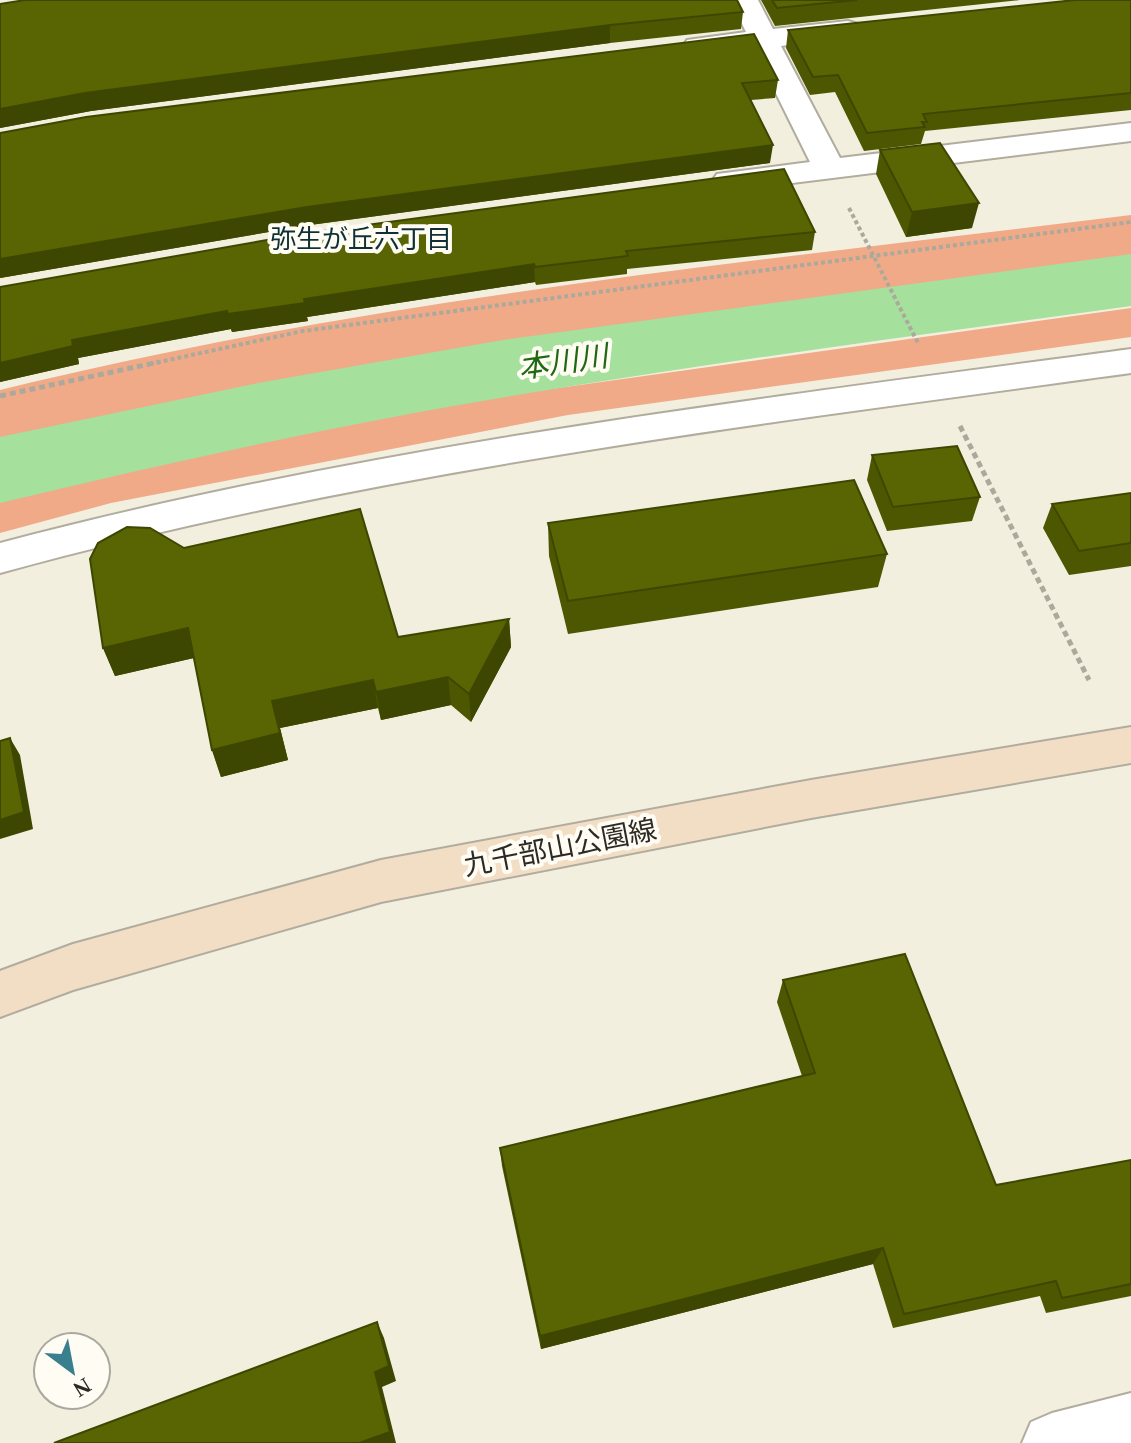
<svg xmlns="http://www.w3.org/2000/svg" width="1131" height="1443" font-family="'Times New Roman','Noto Sans JP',serif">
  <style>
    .green { fill: #f1aa88 }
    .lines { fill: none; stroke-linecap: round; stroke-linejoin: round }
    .river { fill: #a5e09c; fill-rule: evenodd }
    .minor-casing { stroke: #b1ac9e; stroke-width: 4 }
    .secondary-casing { stroke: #b1ac9e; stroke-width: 4 }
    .path-far1 { stroke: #aca99c; stroke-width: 4; stroke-dasharray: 4 3; stroke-linecap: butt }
    .path { stroke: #aca99c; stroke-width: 5; stroke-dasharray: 6 4; stroke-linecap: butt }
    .minor { fill: #fff; fill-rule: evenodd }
    .secondary { fill: #f2dec5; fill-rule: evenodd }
    .wall { fill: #4d5702 }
    .shaded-wall { fill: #3e4701 }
    .building { fill: #596502; stroke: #3e4701; stroke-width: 2 }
    .labels { text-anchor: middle; stroke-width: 8; stroke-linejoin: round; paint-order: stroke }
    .far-neighbourhood-label { font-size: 26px; fill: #0e3036; stroke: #fffcf3 }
    .street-label { font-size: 28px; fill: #2c2a24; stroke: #fffcf3 }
    .water-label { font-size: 30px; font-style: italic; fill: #1e6911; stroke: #fffcf3 }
  </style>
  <rect width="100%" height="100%" fill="#f3efdf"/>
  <path class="green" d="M1131,215V268L289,384L0,447V390C371,298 753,262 1131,215Z
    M1131,308V337L568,415L111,503L0,533V495L315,422Z"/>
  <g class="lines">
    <path class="river" d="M1131,254V306C891,339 652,370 414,413C275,439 137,470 0,503V437L258,383L503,340Z"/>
    <defs>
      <path id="minor" d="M730,0H758L773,29L848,21L858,24L862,30L858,36L781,46L840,158L1131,123V141L728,191L717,188L712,181L717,174L810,162L754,49L697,55L687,52L683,46L687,40L746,32Z
        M1131,349V373C752,425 370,471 0,573V543C370,445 752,400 1131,349Z
        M1131,1393V1443H1022L1031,1422L1052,1413Z"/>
      <path id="secondary" d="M1131,727V763L811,818L381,902L73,990L0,1017V971L73,944L381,860L811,780Z"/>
    </defs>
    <use href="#minor" class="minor-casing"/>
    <use href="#secondary" class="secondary-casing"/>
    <path class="path-far1" d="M849,208L919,345
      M150,364L303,331L1131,222"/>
    <path class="path" d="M0,396L159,362
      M960,426L1089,680"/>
    <use href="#minor" class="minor"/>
    <use href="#secondary" class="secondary"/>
  </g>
  <path class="wall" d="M761,0H1020L775,26Z
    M1131,0V110L925,131L921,144L864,151L835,92L810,95L786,48L788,30Z
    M0,4L743,12L741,29L610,43L91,111L0,128Z
    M778,80L775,98L751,100L770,163L310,225L0,278V133Z
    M880,150L972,228L906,237L876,174Z
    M815,232L812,250L627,269V274L536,285L535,282L307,317L308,321L232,332L231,329L78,358L79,364L0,382V287Z
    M872,455L980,497L972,521L887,531L867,480Z
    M1131,493V566L1069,575L1043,528L1052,504Z
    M548,523L887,554L878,587L568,634L549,556Z
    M184,548L398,637L509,619L511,647L471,722L451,705L381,720L378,708L280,728L288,760L221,777L212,750L194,658L115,676L103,648Z
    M783,980L996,1185L1131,1160V1296L1046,1313L1040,1296L893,1328L873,1264L541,1349L502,1166L500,1148L802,1076L777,1002Z"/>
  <path class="shaded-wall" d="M610,25V43L91,111L0,128V109L85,93Z
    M773,145L770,163L310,225L0,278V259L307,207Z
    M979,203L972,228L906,237L912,212Z
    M534,264L535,282L307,317L308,321L232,332L231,329L78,358L79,364L0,382V363L72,340L227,311Z
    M509,619L511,647L471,722L469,694Z
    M188,628L198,657L115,676L103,648Z
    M448,677L451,705L381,720L376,692Z
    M373,680L378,708L280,728L288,760L221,777L212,750L272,701Z
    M10,738L20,755L33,829L0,839V820Z
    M883,1248L873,1264L541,1349L540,1336Z
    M377,1322L384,1338L396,1381L382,1387L396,1443H359Z"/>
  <path class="building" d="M25,0H737L743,12L610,25L85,93L0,109V4Z
    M772,0H857L777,8Z
    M1075,0H1131V93L923,114L927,122H922L925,127L867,133L838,75L813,77L788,30Z
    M754,34L778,80L742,83L773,145L307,207L0,259V133L86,117Z
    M940,143L979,203L912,212L880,150Z
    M784,169L815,232L626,251L628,256L535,267L534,264L304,299L305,303L228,314L227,311L72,340L73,346L0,363V287L307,233Z
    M957,446L980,497L893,507L872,455Z
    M854,480L887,554L568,601L548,523Z
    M1131,493V543L1079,551L1052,504Z
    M360,509L398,637L509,619L469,694L448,677L376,692L373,680L272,701L280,733L212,750L188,628L103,648L90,559L98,543L127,527L150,528L184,548Z
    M10,738L24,812L0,820V741Z
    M905,954L996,1185L1131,1160V1284L1062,1298L1056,1281L904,1314L883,1248L540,1336L500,1148L815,1073L783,980Z
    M377,1322L389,1366L375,1372L390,1432L359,1443H54Z"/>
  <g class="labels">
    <g class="far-neighbourhood-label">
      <text x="361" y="248">弥生が丘六丁目</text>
    </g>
    <g class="street-label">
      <text transform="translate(560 847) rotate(-11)" y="10">九千部山公園線</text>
    </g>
    <g class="water-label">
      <text transform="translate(563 362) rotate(-8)" y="10">本川川</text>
    </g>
  </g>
  <g transform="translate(72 1371) rotate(148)"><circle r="38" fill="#fffcf3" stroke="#aba8a0" stroke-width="2"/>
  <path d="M0-6L14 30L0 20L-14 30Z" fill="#3a7f8d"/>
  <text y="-12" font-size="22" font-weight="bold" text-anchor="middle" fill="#2c2a24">N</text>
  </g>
</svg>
